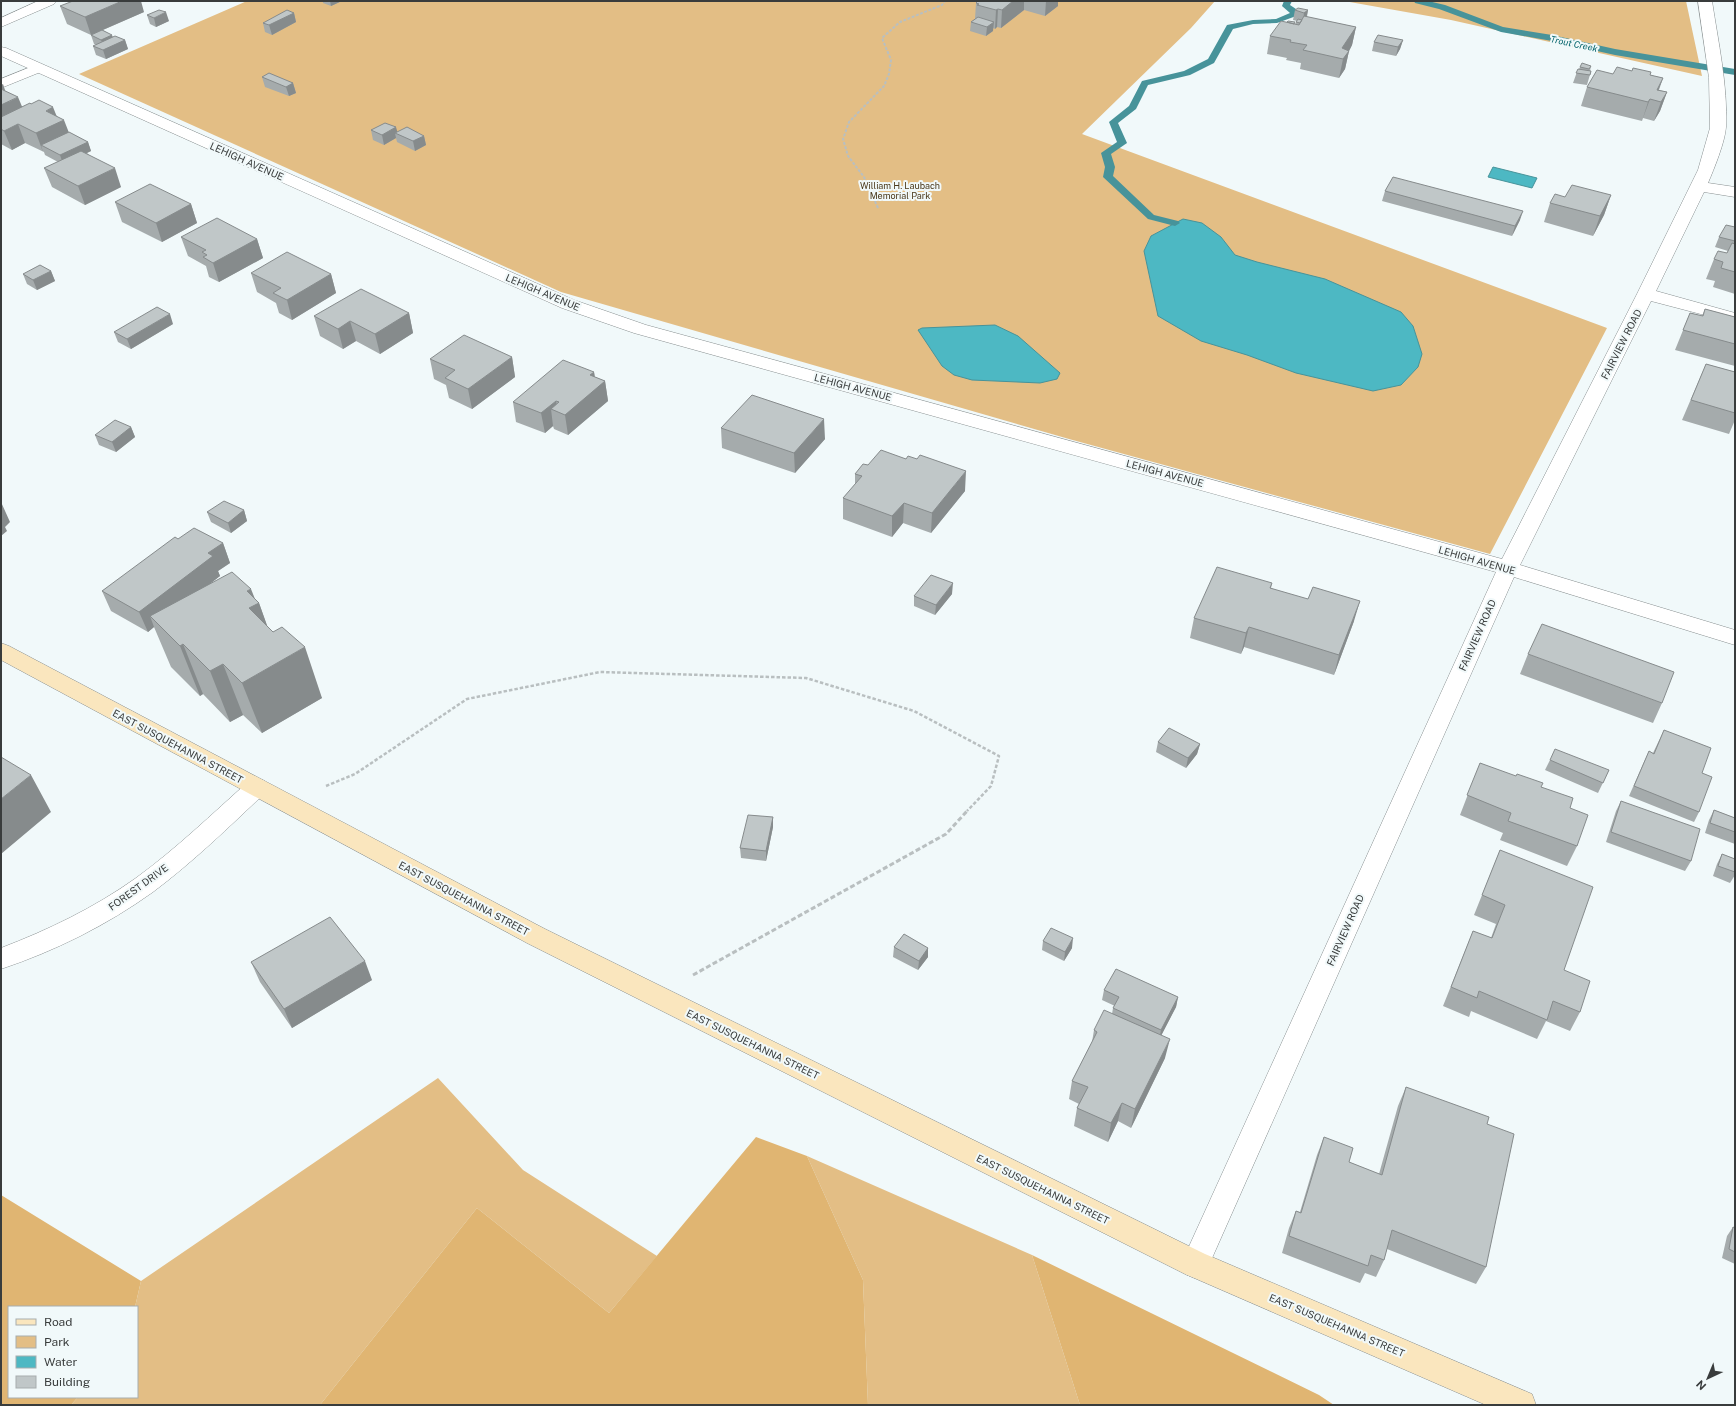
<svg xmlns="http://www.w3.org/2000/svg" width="1736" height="1406" font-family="'Public Sans',sans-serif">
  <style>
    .green { fill: #e3be85 }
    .forest { fill: #e0b572 }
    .water { fill: #4db8c3; stroke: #47939a }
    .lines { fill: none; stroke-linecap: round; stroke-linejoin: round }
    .stream { fill: #47939a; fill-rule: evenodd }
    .service-casing { stroke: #899091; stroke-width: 1 }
    .minor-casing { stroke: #899091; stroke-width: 1 }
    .secondary-casing { stroke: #899091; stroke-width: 1 }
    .path-far2 { stroke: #b9bfc0; stroke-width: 2; stroke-dasharray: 3 1.5; stroke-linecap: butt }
    .path-far1 { stroke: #b9bfc0; stroke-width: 2.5; stroke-dasharray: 3.5 2; stroke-linecap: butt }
    .path { stroke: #b9bfc0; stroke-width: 3; stroke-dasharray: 5 2.5; stroke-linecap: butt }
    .service { fill: #fff; fill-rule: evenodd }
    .minor { fill: #fff; fill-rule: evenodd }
    .secondary { fill: #fae6be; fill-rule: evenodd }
    .wall { fill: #a5abac }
    .shaded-wall { fill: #868b8c }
    .building { fill: #c0c7c8; stroke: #868b8c }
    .labels { text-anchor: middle; stroke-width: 4; stroke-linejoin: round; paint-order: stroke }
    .far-water-label { font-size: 9px; font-style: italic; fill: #02636a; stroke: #f1f9fa }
    .far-park-label { font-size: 9px; fill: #4a381a; stroke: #f1f9fa }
    .street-label { font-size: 10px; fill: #393c3c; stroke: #f1f9fa }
  </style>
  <rect width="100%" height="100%" fill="#f1f9fa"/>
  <path class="green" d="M247,1H1215L1191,28L1082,134L1607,328L1490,554L1069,439L561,292L79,74Z
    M1344,1H1686L1702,76L1451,20Z
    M438,1078L523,1170L657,1256L609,1313L477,1208L320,1405H71L78,1397H137V1307H135L141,1281Z
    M807,1156L1032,1255L1080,1405H868L863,1280Z"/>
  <path class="forest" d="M756,1137L807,1156L863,1280L868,1405H320L477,1208L609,1313Z
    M1,1195L141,1281L135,1307H9V1397H78L71,1405H1Z
    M1032,1255L1319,1395L1334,1405H1080Z"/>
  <path class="water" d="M1493,167L1537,178L1532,188L1488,177Z
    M1183,219L1202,223L1221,237L1235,255L1257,262L1325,279L1401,312L1413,326L1422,354L1418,367L1401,385L1373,391L1296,373L1247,355L1201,341L1158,316L1144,251L1151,236Z
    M995,325L1018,336L1060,373L1057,379L1040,383L972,380L954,375L942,366L918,330L922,328Z"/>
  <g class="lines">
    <path class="stream" d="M1284,1H1292L1290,5L1299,11V15L1277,23L1253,24L1233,29L1214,63L1190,75L1148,85L1136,109L1118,123L1127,143L1111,154L1115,167L1113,176L1154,215L1178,221L1180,223L1175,226L1148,219L1103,177L1105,167L1101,153L1117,142L1109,122L1129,106L1142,81L1184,71L1208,59L1227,25L1253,20L1276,19L1290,13L1282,6Z
      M1414,1H1428L1445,5L1503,27L1552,35L1615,49L1735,69V75L1615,55L1552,41L1501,32L1439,9L1415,3Z"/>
    <defs>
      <path id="service" d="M38,64L43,65L45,68L43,71L1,88V79Z"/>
      <path id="minor" d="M38,1H56L54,4L1,27V18Z
        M1698,1H1712C1718,41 1728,86 1726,127C1725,142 1714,169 1708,183L1735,187V197L1704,192L1656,291L1735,313V323L1651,301L1520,565L1735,630V645L1514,577L1205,1274L1195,1278L1185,1274L1181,1264L1496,572L634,333L562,308L1,56V47L6,48L574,300L646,325L1502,559L1637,294L1698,170L1710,128L1709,78Z
        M257,778L265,781L268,787L265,793C229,827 193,862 153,892C107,925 55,951 1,969V948C48,930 94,908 136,878C176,849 212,814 249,781Z"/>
      <path id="secondary" d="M1,643L9,646L545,929L1205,1254L1532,1394L1536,1405H1486L1185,1274L527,943L1,660Z"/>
    </defs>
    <use href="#service" class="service-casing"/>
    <use href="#minor" class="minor-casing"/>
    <use href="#secondary" class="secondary-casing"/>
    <path class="path-far2" d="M878,208L864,177L848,156L843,139L849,122L884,86L889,74L891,60L882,38L900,22L942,5L945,1"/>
    <path class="path-far1" d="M326,786L355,774L467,699L600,672L806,678L914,711L999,756L991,786L967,811"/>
    <path class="path" d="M693,975L946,834L968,810"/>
    <use href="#service" class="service"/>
    <use href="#minor" class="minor"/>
    <use href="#secondary" class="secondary"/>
  </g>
  <path class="wall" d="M323,1H342L331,6L323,3Z
    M978,1H1058V6L1045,16L1024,10L1001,28L997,27L995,29L993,28V31L986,36L970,31L971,22L975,19L976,3Z
    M60,6L144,12L103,30L113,37L125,40L128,49L106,59L96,55L93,46L96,45L94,44L91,35L67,24Z
    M1295,10H1308L1307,17L1356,27L1352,45L1349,51L1345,69L1339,78L1300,69L1301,63L1286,60L1287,58L1267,54L1270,36L1287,22H1295L1294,24H1295L1297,21L1293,20Z
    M294,13L296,22L272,35L265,32L263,23Z
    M147,15L169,21L156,27L150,24Z
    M1403,40L1400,49L1396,56L1372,51L1374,42Z
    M1591,66L1590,71H1591L1587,85L1573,83L1578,69H1579L1580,67Z
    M1613,74L1650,75L1663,78L1659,90L1667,92L1660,111L1654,121L1643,118L1642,121L1581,106L1587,87Z
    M262,77L293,83L296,93L289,96L265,87Z
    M1,83L5,91L22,107L57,116L68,132L88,142L91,151L87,153L121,187L85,205L52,187L44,168L58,162L45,155L44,152L25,143L12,150L1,144Z
    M371,130L397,132L424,136L426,145L415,151L397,142L396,138L384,145L373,140Z
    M1385,191L1520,220L1512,236L1382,201Z
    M1611,195L1604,215L1593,236L1544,222L1550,203L1565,197Z
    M115,202L191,204L197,223L162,242L122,222Z
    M1735,227V294L1713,287L1715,281L1706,279L1714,259L1727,253L1728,251L1715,247L1719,237Z
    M181,237L257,239L263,258L219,282L209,277L206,266L188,256Z
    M51,271L55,281L37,290L27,284L23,274Z
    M251,273L331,274L336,293L292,320L279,313L276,303L257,292Z
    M1705,309L1735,317V366L1675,350L1690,313L1702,316Z
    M409,313L413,333L380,354L356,341L343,349L320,336L314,316Z
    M173,324L131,349L118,342L114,332Z
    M512,357L515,377L472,409L449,398L446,385L434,379L430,359Z
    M1706,364L1735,372V420L1729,434L1682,420Z
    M594,372L595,377L605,381L608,401L568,435L554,429L553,426L545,433L516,422L513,402Z
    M131,427L135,437L116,452L99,445L95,435Z
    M721,428L825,439L795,473L722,448Z
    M868,465L965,491L931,533L903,523L892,537L843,519V498L855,485V474Z
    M244,510L247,521L231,533L211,522L207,512Z
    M178,539L223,543L230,563L218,571L220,576L211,583L255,599L259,603L267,626L322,698L262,733L243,715L230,722L203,694L200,696L171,667L154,627L148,632L111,611L102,591Z
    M1272,583L1271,588L1354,621L1334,675L1244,647L1241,654L1190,638L1194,618Z
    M952,594L935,615L914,606V596Z
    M1528,654L1662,703L1653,723L1520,674Z
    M1664,730L1702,773L1699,812L1694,822L1629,796L1644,762L1649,751L1653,753Z
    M1158,742L1200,744L1197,754L1186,768L1156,752Z
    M1550,760L1609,770L1598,793L1545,770Z
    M1480,763L1541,787L1570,808L1577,846L1567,866L1500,840L1503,833L1460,815Z
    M1621,801L1691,861L1685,871L1606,842L1616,811Z
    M1714,810L1735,818V844L1705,833L1709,820Z
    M773,817V827L766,861L741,858L740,848Z
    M1500,850L1564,970L1580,1012L1570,1031L1546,1021L1537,1039L1471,1011L1469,1017L1443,1006L1473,931L1491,938L1496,924L1474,915Z
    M1722,854L1735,859V875L1730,883L1713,876L1717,864Z
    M1043,941L1072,948L1064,961L1042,950Z
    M894,947L928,948V957L918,970L893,957Z
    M251,962L372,980L292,1028L260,982Z
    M1104,990L1178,997L1176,1007L1161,1035L1165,1058L1131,1128L1118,1121L1108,1142L1074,1126L1077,1108L1079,1104L1069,1099L1072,1081L1092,1042L1094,1030L1112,1014L1113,1008L1115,1006L1102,1000Z
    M1406,1087L1487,1124L1486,1267L1476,1284L1387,1249L1384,1260L1376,1277L1365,1273L1360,1283L1282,1253L1289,1228L1296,1211L1300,1212L1317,1155L1324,1137L1349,1162L1379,1174L1398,1106Z
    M1733,1227L1735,1228V1264L1722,1258L1727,1236Z"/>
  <path class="shaded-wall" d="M122,1H141L144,12L91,35L85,17Z
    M330,1H342L331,6Z
    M1013,1H1024V10L1001,28L1002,10Z
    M1046,1H1058V6L1045,16Z
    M998,9L997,27L995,29L996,10Z
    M1308,10L1306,19L1303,22L1304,13Z
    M166,12L169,21L156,27L154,18Z
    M294,13L296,22L272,35L269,25Z
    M994,22L993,31L986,36L987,27Z
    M1356,27L1352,45L1349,51L1345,69L1339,78L1343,59L1342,48Z
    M112,35L115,44L125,40L128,49L106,59L103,50L105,49L101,40Z
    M1403,40L1400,49L1396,56L1398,47Z
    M1663,78L1656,96L1657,90Z
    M293,83L296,93L289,96L286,87Z
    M3,84L9,102L18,97L26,116L1,128V85Z
    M1667,92L1660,111L1654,121L1661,102Z
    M1650,99L1643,118L1642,121L1648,102Z
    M53,107L59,122L64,120L71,138L41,145L43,152L36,133L46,111Z
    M18,124L25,143L12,150L4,131Z
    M396,127L398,134L395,133L396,138L384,145L382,135Z
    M424,136L426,145L415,151L413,141Z
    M88,142L91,151L63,164L60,155Z
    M115,168L121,187L85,205L78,186Z
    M1611,195L1604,215L1593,236L1600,216Z
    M191,204L197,223L162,242L156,223Z
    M1523,211L1520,220L1512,236L1515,226Z
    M257,239L263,258L219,282L213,263Z
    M51,271L55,281L37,290L33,280Z
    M331,274L336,293L292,320L287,300Z
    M409,313L413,333L380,354L375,334Z
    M170,314L173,324L131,349L127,339Z
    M350,321L356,341L343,349L338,329Z
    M512,357L515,377L472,409L468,389Z
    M594,372L596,388L605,381L608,401L568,435L565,415L590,375Z
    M556,401L558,412L551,409L553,426L545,433L541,413Z
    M824,419L825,439L795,473L794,453Z
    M131,427L135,437L116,452L112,442Z
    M966,471L965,491L931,533L932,513Z
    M1,502L10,522L5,527L7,531L1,536Z
    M904,503L903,523L892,537V516Z
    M244,510L247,521L231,533L228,523Z
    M223,543L230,563L218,571L220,576L158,624L150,616L154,627L148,632L139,612L208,553Z
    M953,583L952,594L935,615L936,605Z
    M251,589L257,604L259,603L277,653L249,608L247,591Z
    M1360,601L1354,621L1334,675L1339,655Z
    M1249,627L1244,647L1241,654L1246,633Z
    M183,644L203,694L200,696L180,646Z
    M305,647L322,698L262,733L242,683Z
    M223,664L243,715L230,722L210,671Z
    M1200,744L1197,754L1186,768L1188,758Z
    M31,775L51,812L1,854V799Z
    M773,817V827L766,861V851Z
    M1073,938L1072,948L1064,961L1065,952Z
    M928,948V957L918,970L919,961Z
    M365,961L372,980L292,1028L284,1009Z
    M1178,997L1176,1007L1159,1040L1161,1030Z
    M1170,1039L1165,1058L1131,1128L1135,1109Z
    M1122,1103L1118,1121L1108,1142L1111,1123Z"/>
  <path class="building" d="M73,1H122L85,17L60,6Z
    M978,1H1013L1002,10L998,9L996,10L977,5L979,4L976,3Z
    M1298,8L1308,10L1304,13L1295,10Z
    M159,10L166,12L154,18L147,15Z
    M287,10L294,13L269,25L263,23Z
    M1304,16L1356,27L1342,48L1349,51L1343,59L1303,50L1307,45L1290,42L1291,40L1270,36L1281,21L1299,25Z
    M978,17L994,22L987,27L971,22Z
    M1298,19L1302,20L1300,23L1296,22Z
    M1288,21L1295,22L1294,24L1287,22Z
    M102,30L112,35L101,40L91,35Z
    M1378,35L1403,40L1398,47L1374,42Z
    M115,36L125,40L103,50L93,46Z
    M1582,63L1591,66L1589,69L1580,67Z
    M1617,67L1632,71L1633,68L1651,72L1650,75L1663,78L1657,90L1667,92L1661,102L1650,99L1648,102L1587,87L1597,70L1613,74Z
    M1578,69L1591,71L1590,75L1576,73Z
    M269,73L293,83L286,87L262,77Z
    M1,89L18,97L1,105Z
    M39,100L53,107L46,111L64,120L36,133L18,124L4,131L1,129V117L30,103L31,104Z
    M385,123L396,127L382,135L371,130Z
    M407,127L424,136L413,141L395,133Z
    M69,132L88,142L60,155L41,145Z
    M81,151L115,168L78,186L44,168Z
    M1393,177L1523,211L1515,226L1385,191Z
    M150,184L191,204L156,223L115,202Z
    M1572,185L1611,195L1600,216L1550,203L1555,194L1565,197Z
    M217,218L257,239L213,263L203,257L207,255L202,252L206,250L181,237Z
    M1726,225L1735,227V241L1719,237Z
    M1732,243L1735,244V272L1721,268L1723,262L1714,259L1718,251L1727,253Z
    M287,252L331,274L287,300L273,293L281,288L251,273Z
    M40,265L51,271L33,280L23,274Z
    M361,289L409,313L375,334L350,321L338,329L314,316Z
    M157,307L170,314L127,339L114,332Z
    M1705,309L1735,317V344L1683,330L1690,313L1703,316Z
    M464,335L512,357L468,389L445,378L455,370L430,359Z
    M563,360L594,372L590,375L605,381L565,415L551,409L559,402L556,401L541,413L513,402Z
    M1706,364L1735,372V413L1691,400Z
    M752,395L824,419L794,453L721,428Z
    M115,420L131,427L112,442L95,435Z
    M881,450L906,459L908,456L917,459L920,455L966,471L932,513L904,503L892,516L843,498L862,476L855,474L863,464L868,465Z
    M224,501L244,510L228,523L207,512Z
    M194,528L223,543L208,553L213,556L139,612L102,591L175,537L178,539Z
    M1217,567L1272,583L1270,588L1308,599L1313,587L1360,601L1339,655L1249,627L1246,633L1194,618Z
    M232,572L251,589L247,591L259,603L249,608L273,632L282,627L305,647L242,683L223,664L210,671L183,644L180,646L150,616Z
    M931,575L953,583L936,605L914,596Z
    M1542,624L1674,672L1662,703L1528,654Z
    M1169,728L1200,744L1188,758L1158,742Z
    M1664,730L1711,748L1702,773L1712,777L1699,812L1634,786L1649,751L1654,754Z
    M1555,749L1609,770L1603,783L1550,760Z
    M1,757L31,775L1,799Z
    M1480,763L1516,776L1517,774L1543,783L1541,787L1573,798L1570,808L1588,815L1577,846L1508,821L1511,813L1467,795Z
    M1621,801L1700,829L1691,861L1611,832Z
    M1714,810L1735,818V832L1710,823Z
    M748,815L773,817L766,851L740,848Z
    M1500,850L1593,887L1564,970L1590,981L1580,1012L1553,1001L1547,1020L1479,991L1477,998L1451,987L1473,931L1492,938L1505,905L1482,895Z
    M1722,854L1735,859V872L1718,866Z
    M330,917L365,961L284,1009L251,962Z
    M1051,928L1073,938L1065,952L1043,941Z
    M904,934L928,948L919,961L894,947Z
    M1116,969L1178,997L1161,1030L1113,1008L1119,997L1104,990Z
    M1104,1010L1170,1039L1135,1109L1122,1103L1111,1123L1077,1108L1088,1087L1072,1081L1097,1032L1094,1030Z
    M1406,1087L1489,1117L1487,1124L1514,1134L1486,1267L1392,1230L1384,1260L1371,1255L1368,1266L1289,1236L1296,1211L1301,1213L1324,1137L1353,1148L1349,1162L1382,1175Z
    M1733,1227L1735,1228V1252L1729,1249Z"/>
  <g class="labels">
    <g class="far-water-label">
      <text transform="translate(1574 44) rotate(12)" y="3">Trout Creek</text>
    </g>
    <g class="far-park-label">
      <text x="900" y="189">William H. Laubach<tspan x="900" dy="10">Memorial Park</tspan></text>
    </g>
    <g class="street-label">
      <text transform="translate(247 161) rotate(24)" y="4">LEHIGH AVENUE</text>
      <text transform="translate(543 292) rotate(23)" y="4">LEHIGH AVENUE</text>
      <text transform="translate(1621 344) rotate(-63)" y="4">FAIRVIEW ROAD</text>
      <text transform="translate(853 387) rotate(15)" y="4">LEHIGH AVENUE</text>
      <text transform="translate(1165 473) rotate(15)" y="4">LEHIGH AVENUE</text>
      <text transform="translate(1477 560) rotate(16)" y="4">LEHIGH AVENUE</text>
      <text transform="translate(1477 635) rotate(-66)" y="4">FAIRVIEW ROAD</text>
      <text transform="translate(178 746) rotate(28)" y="4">EAST SUSQUEHANNA STREET</text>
      <text transform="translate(138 887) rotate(-36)" y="4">FOREST DRIVE</text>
      <text transform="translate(464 898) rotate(28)" y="4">EAST SUSQUEHANNA STREET</text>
      <text transform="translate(1345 930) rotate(-66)" y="4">FAIRVIEW ROAD</text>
      <text transform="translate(753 1044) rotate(26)" y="4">EAST SUSQUEHANNA STREET</text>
      <text transform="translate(1043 1189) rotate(26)" y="4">EAST SUSQUEHANNA STREET</text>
      <text transform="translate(1337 1325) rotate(23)" y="4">EAST SUSQUEHANNA STREET</text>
    </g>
  </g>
  <rect width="1736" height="1406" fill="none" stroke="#393c3c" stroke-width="4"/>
  <rect x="8" y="1306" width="130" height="92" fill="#f1f9fa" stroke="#a7adae"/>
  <rect x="16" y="1319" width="20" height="6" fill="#fae6be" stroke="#a7adae"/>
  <text x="44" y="1326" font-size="12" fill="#393c3c">Road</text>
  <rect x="16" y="1336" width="20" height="12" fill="#e3be85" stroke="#a7adae"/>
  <text x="44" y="1346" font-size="12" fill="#393c3c">Park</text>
  <rect x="16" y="1356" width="20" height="12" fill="#4db8c3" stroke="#a7adae"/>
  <text x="44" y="1366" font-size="12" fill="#393c3c">Water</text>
  <rect x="16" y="1376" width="20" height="12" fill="#c0c7c8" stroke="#a7adae"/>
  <text x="44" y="1386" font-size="12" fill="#393c3c">Building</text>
  <g transform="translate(1708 1378) rotate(224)" stroke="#f1f9fa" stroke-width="3" paint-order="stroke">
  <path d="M0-3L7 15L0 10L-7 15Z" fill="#393c3c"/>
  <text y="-6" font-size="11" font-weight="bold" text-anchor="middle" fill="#393c3c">N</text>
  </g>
</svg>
